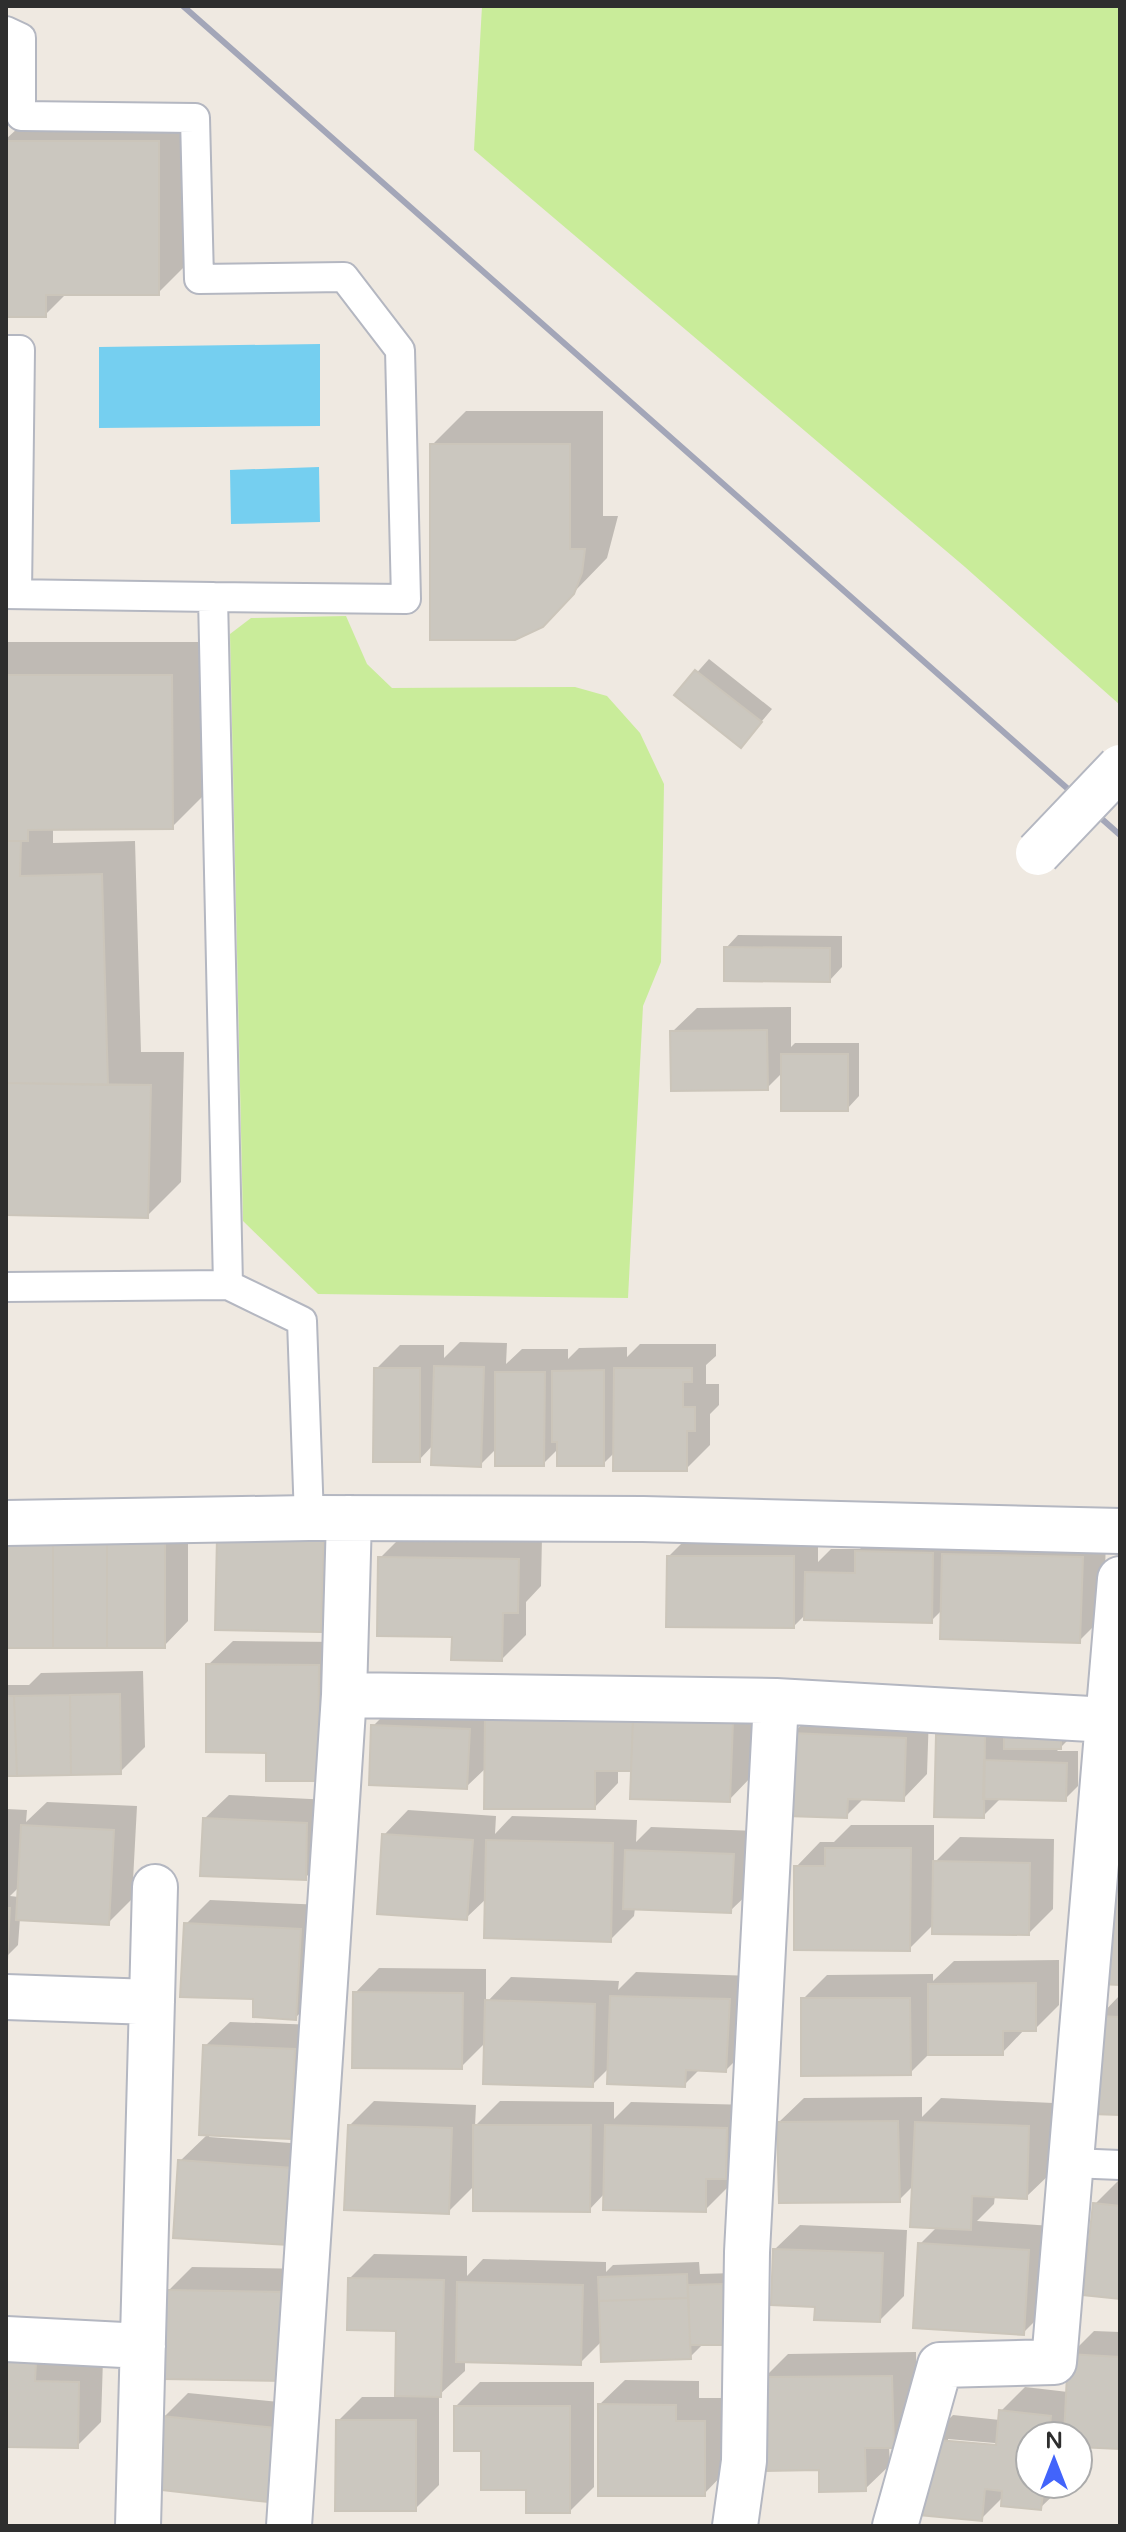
<svg xmlns="http://www.w3.org/2000/svg" width="1126" height="2532" font-family="'Varela Round',sans-serif">
  <style>
    .pitch { fill: #c9ec9a }
    .water { fill: #75cff0 }
    .shadow { fill: #0003; fill-rule: evenodd }
    .building { fill: #cbc7bf; stroke: #cbc5ba; stroke-width: 2 }
    .lines { fill: none; stroke-linecap: round; stroke-linejoin: round }
    .lane-casing { stroke: #b4b7c1; stroke-width: 32 }
    .street-casing { stroke: #b4b7c1; stroke-width: 48 }
    .lane { stroke: #fff; stroke-width: 28 }
    .street { stroke: #fff; stroke-width: 44 }
    .rail { stroke: #a3a6b8; stroke-width: 6 }
    .street-bridge-casing { stroke: #b4b7c1; stroke-width: 48; stroke-linecap: butt }
    .street-bridge { stroke: #fff; stroke-width: 44 }
  </style>
  <rect width="100%" height="100%" fill="#efe9e1"/>
  <path class="pitch" d="M482,6H1120V705L965,567L474,150Z
    M346,616L367,664L392,688L575,687L607,696L640,733L664,784L661,962L643,1006L628,1298L318,1294L243,1221L230,634L251,618Z"/>
  <path class="water" d="M320,344V426L99,428V347Z
    M319,467L320,522L231,524L230,470Z"/>
  <path class="shadow" d="M6,24L11,100L6,104Z
    M40,108H192V259L158,293H67L45,315H9L6,318V139Z
    M466,411H603V516H618L607,558L542,625L432,445Z
    M6,642H205L206,793L172,827H53V843L135,841L141,1052H184L181,1182L147,1216L6,1213Z
    M709,659L772,709L752,733L677,695Z
    M738,935L842,936V967L830,980L726,948Z
    M791,1007V1047L795,1043H859V1096L847,1109L783,1072L767,1088L672,1032L697,1008Z
    M460,1342L507,1343L506,1364L522,1349H568V1359L579,1348L627,1347V1357L640,1344H716V1356L706,1365V1384H719V1405L710,1414V1445L686,1469L615,1452L603,1464L559,1448L543,1464L497,1448L480,1465L434,1444L419,1460L376,1369L400,1345H444V1358Z
    M347,1517L345,1606L320,1630L217,1628Z
    M188,1519V1621L164,1646L6,1648Z
    M882,1527L1106,1534L1104,1616L1079,1641L942,1610L931,1621L806,1614L794,1626L669,1556L693,1532H818V1562L831,1549H860Z
    M404,1534L542,1536L541,1586L526,1602V1635L502,1659L454,1635L380,1558Z
    M233,1641L342,1642V1755L268,1751L208,1665Z
    M143,1671L145,1747L120,1772L6,1774V1685H29L41,1673Z
    M756,1698L753,1775L729,1800L633,1769H618V1783L594,1808L487,1767L466,1787L373,1726L397,1702Z
    M817,1710L929,1714L927,1774L903,1799L865,1797L846,1816L792,1734Z
    M962,1711L1073,1735L1057,1751H1078V1786L1065,1799L1002,1797L983,1816L938,1736Z
    M229,1795L331,1800L329,1854L305,1878L204,1819Z
    M47,1802L137,1806L132,1899L108,1923L20,1918L18,1945L6,1957V1809L27,1810L26,1822ZM20,1886L19,1897L10,1896Z
    M408,1810L496,1816L495,1834L512,1816L637,1820L636,1842L651,1827L757,1831L755,1887L730,1911L635,1908L634,1916L610,1940L487,1898L466,1918L384,1835Z
    M851,1825H934V1863L960,1837L1054,1839L1053,1909L1029,1933L934,1924L909,1949L796,1867L820,1842H834Z
    M1120,1881V1983L1107,1894Z
    M210,1900L324,1905L320,1994L295,2018L255,1998L186,1924Z
    M1059,1960V2005L1035,2029H1025L1002,2053H930L910,2073L803,1999L827,1975L933,1974V1981L954,1961Z
    M379,1968L486,1969V2003L511,1977L619,1981L618,1990L636,1972L753,1976L750,2046L726,2070L700,2069L684,2085L610,2067L592,2085L486,2042L461,2067L355,1993Z
    M1120,1995V2113L1099,2017Z
    M230,2022L318,2025L314,2113L290,2137L210,2134L209,2137L317,2145L313,2218L180,2161L208,2134L205,2046Z
    M922,2097V2117L941,2098L1053,2103L1051,2173L1026,2197L995,2195L994,2204L977,2221L1052,2226L1047,2309L1023,2333L920,2244L937,2227L914,2185L899,2200L779,2122L804,2098Z
    M374,2101L476,2105L475,2126L500,2101L614,2102V2119L631,2102L751,2105L730,2185L705,2210L605,2193L589,2210L475,2185L448,2212L350,2125Z
    M1119,2180H1120V2297L1095,2204Z
    M800,2225L907,2230L904,2296L880,2320L817,2305L775,2249Z
    M374,2254L467,2256V2276L483,2259L606,2262V2272L613,2265L699,2262L700,2274L735,2273L724,2343H704L690,2357L602,2341L580,2363L465,2360V2371L439,2395V2485L415,2509L338,2421L362,2397H397L398,2329L350,2278Z
    M192,2267L310,2269L284,2379L168,2291Z
    M1094,2331L1120,2332V2447L1078,2445V2436H1030V2484H1065L1040,2508L1004,2496L981,2519L929,2439L953,2415L1000,2420L1001,2411L1025,2387L1068,2392L1070,2355ZM948,2439L1006,2444V2448L948,2443Z
    M6,2345L103,2359L101,2422L77,2446L6,2445Z
    M916,2352L917,2422L889,2446L890,2465L865,2489L821,2468L764,2378L788,2354Z
    M625,2380L699,2381V2398H728V2469L704,2494L600,2404Z
    M480,2382H594V2487L570,2511L528,2488L483,2449L456,2406Z
    M188,2393L299,2404L292,2475L267,2499L164,2417Z"/>
  <path class="building" d="M6,141H159V295H46V317H6Z
    M430,444H570V549H585L582,573L574,594L543,627L515,640H430Z
    M695,670L762,722L741,748L674,695Z
    M6,675H172L173,829L28,830V841H6Z
    M6,841H21L20,876L102,874L108,1085L6,1083Z
    M724,947L830,948V982L724,981Z
    M767,1030L768,1090L671,1091L670,1031Z
    M781,1054H848V1111H781Z
    M6,1083L151,1085L148,1218L6,1215Z
    M434,1366L484,1367L481,1467L431,1465Z
    M374,1368H420V1462H373Z
    M614,1368H692V1382H683V1407H695V1431H687V1471H613Z
    M604,1370V1466H557V1442H552V1371Z
    M495,1372H545L544,1466H495Z
    M217,1537L324,1540L321,1632L215,1630Z
    M6,1542H53V1648H6Z
    M53,1542H107V1648H53Z
    M107,1542H165V1648H107Z
    M855,1551L933,1553L932,1623L804,1620L805,1572L855,1573Z
    M942,1554L1083,1557L1080,1643L940,1639Z
    M667,1556H794V1628L666,1627Z
    M378,1557L519,1559L518,1613H503L502,1661L451,1660L452,1637L377,1636Z
    M206,1664L319,1665L318,1781H266V1753L206,1752Z
    M120,1694L121,1774L71,1775L70,1695Z
    M70,1695L71,1775L17,1776L14,1696Z
    M6,1696H14L17,1776H6Z
    M485,1716L633,1718L631,1771H595V1809H484Z
    M633,1718L733,1721L730,1802L630,1799Z
    M371,1725L470,1729L467,1789L369,1785Z
    M1004,1728H1061V1749H1004Z
    M791,1733L906,1738L904,1801L848,1799L847,1818L787,1816Z
    M936,1735H985L984,1818L934,1817Z
    M984,1760L1067,1763L1066,1801L983,1799Z
    M203,1818L307,1823L306,1880L200,1876Z
    M21,1825L114,1830L109,1925L16,1920Z
    M382,1834L473,1840L467,1920L377,1914Z
    M486,1840L613,1843L611,1942L484,1938Z
    M825,1848H911L910,1951L794,1950V1866H825Z
    M625,1850L734,1854L731,1913L623,1909Z
    M933,1861L1030,1863L1029,1935L932,1934Z
    M1105,1893L1120,1894V1985L1099,1984Z
    M6,1908H10L7,1960H6Z
    M184,1923L301,1929L296,2020L253,2017V1999L180,1997Z
    M1036,1983V2031H1003V2055H928V1984Z
    M353,1992L463,1993L462,2069L352,2068Z
    M610,1996L730,1999L726,2072L686,2070L685,2087L607,2084Z
    M801,1998H910L911,2075L801,2076Z
    M485,2000L595,2004L593,2087L483,2084Z
    M1097,2016L1120,2017V2115L1092,2114Z
    M203,2045L295,2049L291,2139L199,2135Z
    M898,2121L900,2202L779,2203L777,2122Z
    M915,2122L1029,2126L1027,2199L972,2196L971,2230L910,2227Z
    M348,2125L452,2128L449,2214L344,2210Z
    M473,2125H591L590,2212L473,2211Z
    M605,2125L727,2128L726,2179H706V2212L603,2210Z
    M178,2160L294,2168L289,2245L173,2238Z
    M1093,2203L1120,2206V2299L1083,2295Z
    M918,2243L1029,2250L1024,2335L913,2328Z
    M773,2249L883,2253L880,2322L814,2320L815,2307L771,2305Z
    M687,2274L688,2298L599,2301L598,2277Z
    M348,2278L444,2280L441,2397L395,2396L396,2331L347,2330Z
    M457,2282L583,2285L581,2365L456,2362Z
    M723,2284L725,2345H690L688,2285Z
    M166,2290L287,2292L285,2381L164,2379Z
    M688,2298L691,2359L601,2362L599,2301Z
    M1068,2354L1120,2357V2449L1078,2447V2436H1064Z
    M6,2361L36,2362L35,2381L79,2382L78,2448L6,2447Z
    M892,2376L894,2448H865L866,2491L819,2492V2470L764,2471L762,2377Z
    M598,2404L676,2405V2421H705V2496H598Z
    M454,2406H570V2513H526V2490H481V2451H454Z
    M999,2410L1051,2416L1049,2436H1030V2484H1044L1041,2510L1001,2506L1002,2491L985,2489L982,2521L919,2515L927,2439L996,2445Z
    M162,2416L276,2428L268,2502L154,2489Z
    M336,2420H416V2511H335Z"/>
  <g class="lines">
    <defs>
      <path id="lane" d="M6,31L21,38V116L195,118L199,279L344,277L400,350L406,599L213,597
        M6,350H20L17,594
        M6,594L213,597L228,1285
        M6,1287L228,1285L302,1321L309,1518
        M1071,2163L1120,2165"/>
      <path id="street" d="M6,1523L309,1518L643,1519L1120,1531
        M344,1695L776,1701
        M6,1997L152,2002
        M6,2339L143,2346
        M138,2526L155,1887
        M289,2526L344,1695L349,1518
        M735,2526L744,2461L747,2252L776,1701L1108,1720
        M895,2526L940,2365L1054,2362L1120,1579"/>
    </defs>
    <use href="#lane" class="lane-casing"/>
    <use href="#street" class="street-casing"/>
    <use href="#lane" class="lane"/>
    <use href="#street" class="street"/>
    <path class="rail" d="M183,6L1120,835"/>
    <defs>
      <path id="street-bridge" d="M1038,853L1120,767"/>
    </defs>
    <use href="#street-bridge" class="street-bridge-casing"/>
    <use href="#street-bridge" class="street-bridge"/>
  </g>
  <rect width="1126" height="2532" fill="none" stroke="#2e2e2e" stroke-width="16"/>
  <g transform="translate(1054 2460)"><circle r="38" fill="#ffffff" stroke="#ababab" stroke-width="2"/>
  <path d="M0-6L14 30L0 20L-14 30Z" fill="#4264fb"/>
  <text y="-12" font-size="22" font-weight="bold" text-anchor="middle" fill="#2e2e2e">N</text>
  </g>
</svg>
